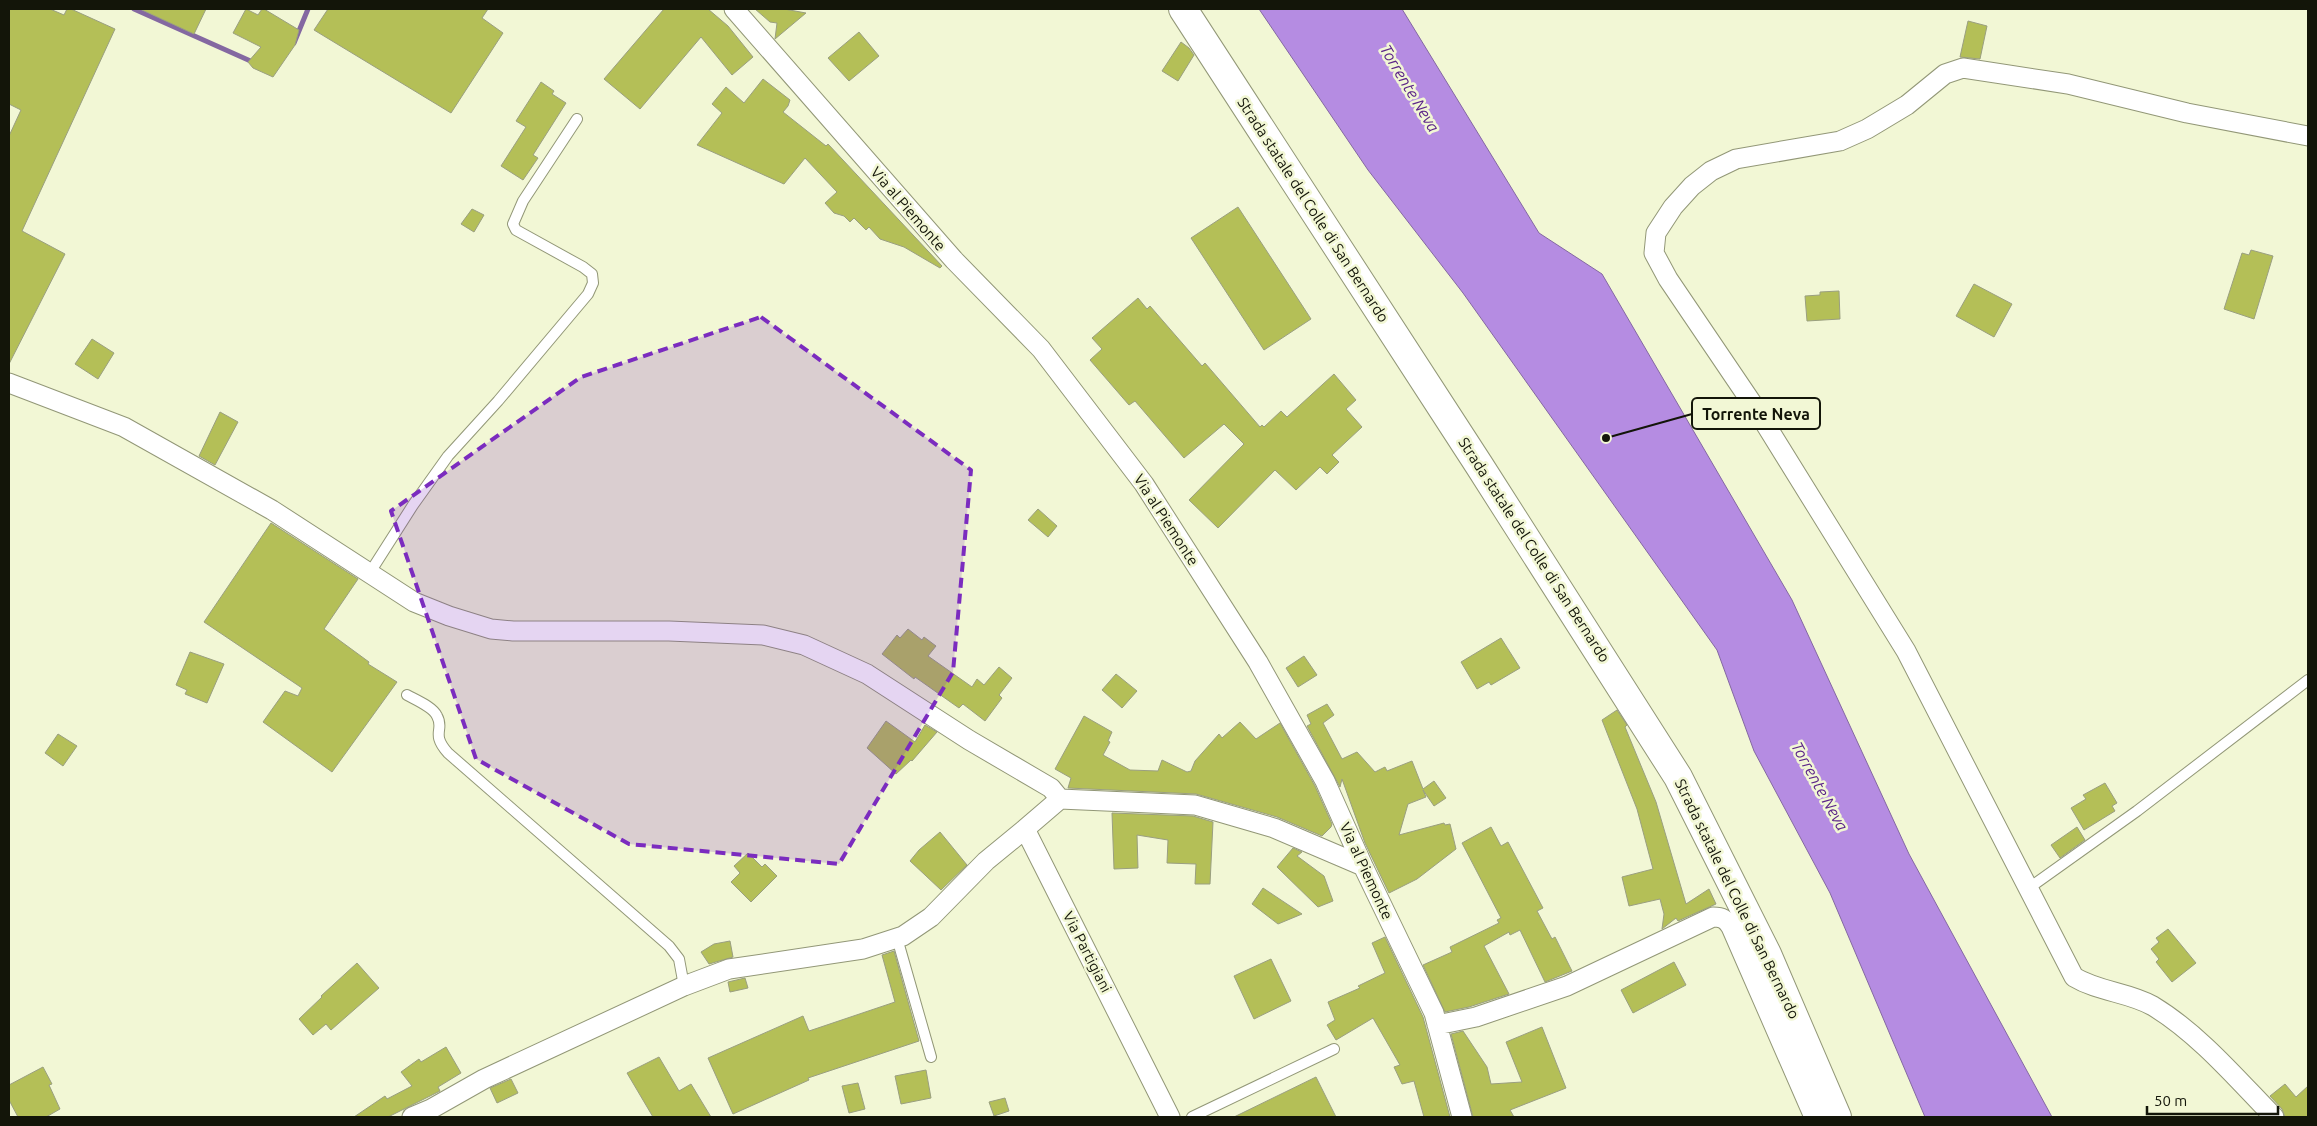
<svg xmlns="http://www.w3.org/2000/svg" width="2317" height="1126" font-family="Ubuntu,sans-serif">
  <style>
    .water { fill: #b58ce2; stroke: #8468a1 }
    .lines { fill: none; stroke-linecap: round; stroke-linejoin: round }
    .stream { stroke: #8468a1; stroke-width: 5 }
    .building { fill: #b4bf57; stroke: #9a9f80 }
    .lane-casing { stroke: #929777; stroke-width: 12 }
    .street-casing { stroke: #929777; stroke-width: 21 }
    .primary-casing { stroke: #929777; stroke-width: 30 }
    .lane { stroke: #fff; stroke-width: 10 }
    .street { stroke: #fff; stroke-width: 19 }
    .primary { stroke: #fff; stroke-width: 28 }
    .marked { fill: #7b2cbf; fill-opacity: 0.2; stroke: #7b2cbf; stroke-width: 4; stroke-dasharray: 10 6; stroke-linejoin: round }
    .labels { text-anchor: middle; stroke-width: 5; stroke-linejoin: round; paint-order: stroke }
    .street-label { font-size: 15px; fill: #131509; stroke: #f2f7d5 }
    .water-label { font-size: 16px; font-style: italic; fill: #5b2488; stroke: #f2f7d5 }
    .leader { fill: none; stroke: #131509; stroke-width: 2 }
    .callout-dot { fill: #131509; stroke: #f2f7d5; stroke-width: 2 }
    .callout { fill: #f2f7d5; stroke: #131509; stroke-width: 2 }
    .callout-label { font-size: 16px; text-anchor: middle; font-weight: bold; fill: #131509 }
  </style>
  <rect width="100%" height="100%" fill="#f2f7d5"/>
  <path class="water" d="M1259,9H1402L1539,233L1602,274L1792,600L1909,854L2052,1117H1925L1830,893L1754,751L1717,650L1463,293L1368,170Z"/>
  <g class="lines">
    <path class="stream" d="M134,9L255,63
      M294,43L308,9"/>
  </g>
  <path class="building" d="M9,9H50L64,15L67,9H71L115,29L22,231L65,254L9,364V136L21,110L9,104Z
    M140,9H206L194,34Z
    M246,9L258,15L262,9H264L299,30L295,45L273,77L253,68L248,62L261,47L233,33Z
    M328,9H488L482,18L503,33L451,113L314,30Z
    M664,9H708L728,26L753,57L732,75L701,37L640,109L604,79Z
    M755,9H784L806,13L775,39L777,23L770,22Z
    M1968,21L1987,26L1980,59L1960,57Z
    M859,32L879,56L849,81L828,58Z
    M1181,42L1189,48L1194,55L1178,81L1162,71Z
    M763,79L790,100L788,106L783,112L826,146L828,144L942,266L940,268L904,247L880,239L869,227L866,230L854,218L850,222L844,216L834,213L825,203L837,192L805,158L784,184L697,145L722,113L712,104L726,87L744,103Z
    M541,82L554,91L552,94L566,103L533,155L538,158L523,180L501,166L526,127L516,121Z
    M1238,207L1311,319L1264,350L1191,238Z
    M472,209L484,215L474,232L461,224Z
    M2251,250L2273,256L2254,319L2224,309L2242,253L2249,255Z
    M1974,284L2012,304L1994,337L1956,316Z
    M1839,291L1840,319L1807,321L1805,296L1820,295V292Z
    M1138,298L1147,309L1150,306L1202,366L1205,363L1260,427L1262,425L1264,427L1281,411L1287,417L1334,374L1356,400L1346,409L1362,427L1332,455L1339,462L1327,474L1320,467L1296,490L1275,470L1218,528L1189,500L1244,444L1224,424L1184,458L1135,401L1129,405L1090,360L1102,349L1092,338Z
    M92,339L114,353L98,379L75,364Z
    M220,412L238,422L215,465L199,456Z
    M1038,509L1057,526L1048,537L1028,520Z
    M271,523L358,579L324,629L369,662L368,664L397,682L332,772L263,722L285,691L298,696L302,688L204,622Z
    M908,629L922,640L924,637L936,646L928,656L972,687L977,679L984,685L999,667L1012,678L999,695L1002,698L985,721L963,704L959,708L915,677L914,679L882,654L897,635L900,638Z
    M1501,638L1520,668L1491,685L1489,682L1477,689L1461,662Z
    M190,652L224,664L207,703L185,694L187,690L176,685Z
    M1304,656L1317,675L1298,687L1286,668Z
    M1116,674L1137,691L1122,708L1102,690Z
    M1327,704L1334,715L1323,723L1342,759L1357,752L1375,772L1385,767L1387,771L1412,761L1423,789L1434,781L1446,798L1434,806L1423,790L1426,797L1408,804L1399,835L1444,823L1445,825L1450,824L1456,849L1417,879L1389,893L1365,843L1342,779L1340,787L1307,726L1311,724L1307,715Z
    M1617,710L1627,725L1625,727L1656,802L1686,904L1709,889L1716,904L1678,921L1676,918L1662,929L1664,914L1660,899L1629,906L1622,877L1653,869L1637,809L1602,720Z
    M1084,716L1112,732L1108,741L1110,742L1103,755L1130,770L1158,771L1162,760L1187,772L1191,771L1195,761L1219,734L1222,738L1240,722L1256,739L1280,723L1315,786L1332,824L1331,827L1322,836L1277,817L1196,794L1068,788L1071,778L1055,769Z
    M886,721L915,742L925,725L937,732L912,761L911,760L896,774L867,748Z
    M58,734L77,746L63,766L45,753Z
    M2105,783L2117,803L2112,806L2115,811L2084,830L2071,808L2086,799L2083,795Z
    M1112,813L1193,816L1213,822L1210,884H1195L1196,864L1167,863L1168,840L1137,835L1138,868L1114,869Z
    M1491,827L1501,846L1508,842L1543,908L1537,911L1552,939L1555,937L1572,971L1545,982L1520,930L1510,935L1509,932L1484,946L1509,994L1469,1007L1445,1012L1423,965L1452,952L1450,947L1499,923L1497,920L1501,918L1462,843Z
    M2077,827L2085,840L2060,858L2051,845Z
    M940,832L967,865L941,890L910,861L919,850Z
    M1293,848L1302,852L1297,856L1324,876L1333,901L1318,907L1277,867Z
    M748,853L762,867L765,864L777,876L751,902L731,882L740,873L734,866Z
    M1263,888L1302,914L1278,924L1252,904Z
    M2168,929L2196,963L2172,982L2156,962L2159,959L2151,949L2159,942L2156,938Z
    M1385,937L1423,1017L1450,1117H1424L1414,1081L1402,1084L1394,1067L1400,1065L1373,1018L1336,1040L1327,1025L1335,1020L1328,1002L1360,988L1358,986L1385,973L1372,943Z
    M730,941L733,957L709,964L701,952L714,944Z
    M894,951L919,1041L808,1078L809,1080L733,1114L708,1058L803,1016L809,1031L895,1002L882,955Z
    M1271,959L1291,1001L1254,1019L1234,976Z
    M1674,962L1686,985L1633,1013L1621,990Z
    M357,963L379,988L331,1030L326,1024L313,1035L299,1019L322,997L321,996Z
    M745,978L748,988L730,992L728,982Z
    M1542,1027L1566,1088L1510,1110L1514,1117H1473L1451,1034L1463,1031L1487,1067L1491,1084L1522,1082L1506,1042Z
    M446,1047L461,1073L438,1087L440,1091L388,1117H354L385,1096L387,1099L412,1086L401,1072L419,1059L421,1062Z
    M659,1057L679,1091L691,1084L711,1117H653L627,1073Z
    M43,1067L52,1084L49,1085L60,1109L46,1117H18L9,1100V1085Z
    M926,1070L931,1098L901,1104L895,1076Z
    M1316,1077L1336,1117H1234Z
    M511,1079L518,1093L497,1103L490,1088Z
    M858,1083L865,1109L849,1113L842,1086Z
    M2285,1084L2296,1097L2308,1086V1117H2285L2282,1109L2270,1096Z
    M1005,1098L1009,1111L994,1116L989,1102Z"/>
  <g class="lines">
    <defs>
      <path id="lane" d="M369,574L413,505L448,456L498,401L588,294L593,283L592,274L583,267L516,230L513,224L523,201L577,119
        M407,695C416,700 433,707 437,716C445,730 430,733 448,753L669,946L679,959L684,986
        M2029,888L2137,811L2308,680
        M897,938L931,1057
        M1192,1117L1334,1049"/>
      <path id="street" d="M734,9L954,260L1041,349L1144,484L1258,662L1325,781L1363,866L1434,1013L1462,1117
        M9,383L124,427L272,510L414,602L449,616L491,629L513,631H669L763,635L804,645L867,674L969,740L1051,788L1060,799L1195,805L1274,828L1363,866
        M1060,799L1025,829L1170,1117
        M1437,1025L1476,1017L1567,986L1713,917C1722,917 1726,919 1731,927L1814,1117
        M412,1117L431,1109L484,1079L684,986L729,969L863,949L903,936L931,917L986,861L1025,829
        M2274,1117C2237,1079 2199,1034 2153,1006C2128,992 2099,992 2074,977L1906,651L1756,409L1668,279L1654,253L1656,233L1673,207L1692,186L1711,171L1736,159L1840,141L1867,129L1907,105L1945,74L1963,68L2068,84L2187,113L2308,136"/>
      <path id="primary" d="M1183,9L1479,465L1678,777L1767,954L1837,1117"/>
    </defs>
    <use href="#lane" class="lane-casing"/>
    <use href="#street" class="street-casing"/>
    <use href="#primary" class="primary-casing"/>
    <use href="#lane" class="lane"/>
    <use href="#street" class="street"/>
    <use href="#primary" class="primary"/>
  </g>
  <path class="marked" d="M761,317L971,470L953,672L839,864L629,844L476,759L391,511L581,377Z"/>
  <g class="labels">
    <g class="street-label">
      <text transform="translate(908 209) rotate(49)" y="5">Via al Piemonte</text>
      <text transform="translate(1313 210) rotate(57)" y="5">Strada statale del Colle di San Bernardo</text>
      <text transform="translate(1166 520) rotate(57)" y="5">Via al Piemonte</text>
      <text transform="translate(1534 550) rotate(57)" y="5">Strada statale del Colle di San Bernardo</text>
      <text transform="translate(1366 871) rotate(65)" y="5">Via al Piemonte</text>
      <text transform="translate(1737 899) rotate(64)" y="5">Strada statale del Colle di San Bernardo</text>
      <text transform="translate(1087 952) rotate(63)" y="5">Via Partigiani</text>
    </g>
    <g class="water-label">
      <text transform="translate(1410 88) rotate(59)" y="6">Torrente Neva</text>
      <text transform="translate(1820 786) rotate(61)" y="6">Torrente Neva</text>
    </g>
  </g>
  <path class="leader" d="M1606 438L1692 414"/>
  <circle class="callout-dot" cx="1606" cy="438" r="5"/>
  <rect class="callout" x="1692" y="398" width="128" height="31" rx="5"/>
  <g class="callout-label">
    <text x="1756" y="420">Torrente Neva</text>
  </g>
  <rect width="2317" height="1126" fill="none" stroke="#131509" stroke-width="20"/>
  <path d="M2147 1106v8h131v-8" fill="none" stroke="#131509" stroke-width="2.5"/>
  <text x="2154" y="1106" font-size="15" fill="#131509" stroke="#f2f7d5" stroke-width="4" paint-order="stroke">50 m</text>
</svg>
